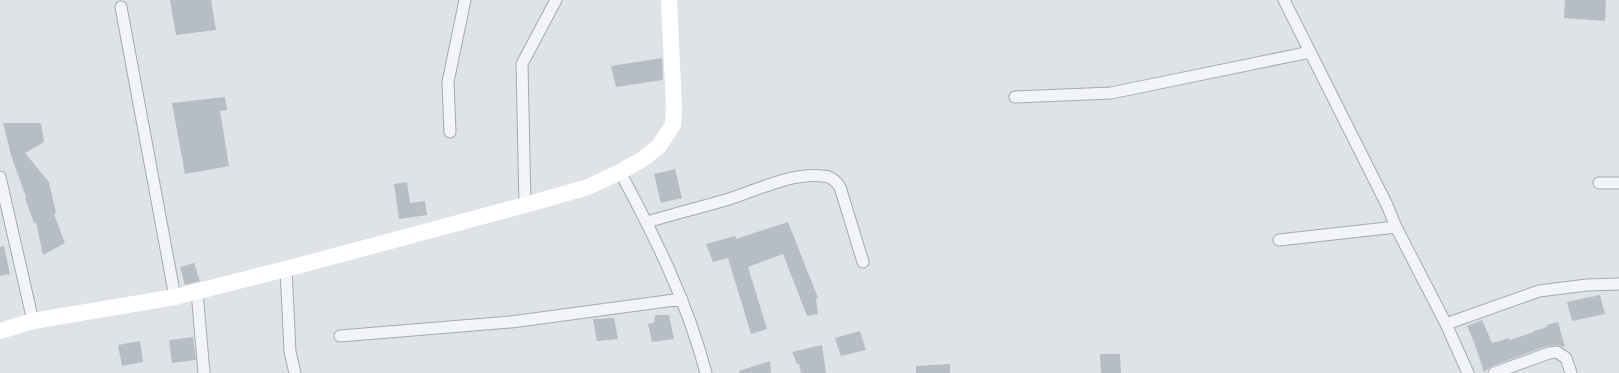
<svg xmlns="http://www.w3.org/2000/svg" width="1619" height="373" font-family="Poppins,sans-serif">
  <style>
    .building { fill: #b6bdc5 }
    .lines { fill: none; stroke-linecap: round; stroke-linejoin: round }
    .street-casing { stroke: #a4aab2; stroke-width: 13 }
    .street { stroke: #f2f4f7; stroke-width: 11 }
    .secondary { stroke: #fff; stroke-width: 16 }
  </style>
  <rect width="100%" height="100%" fill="#dfe3e8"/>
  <path class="building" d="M170,0H211L216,30L176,35Z
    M1565,0H1606L1605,21L1564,18Z
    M662,58L663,80L616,87L611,66Z
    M225,97L227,110L220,111L229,166L185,174L172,103Z
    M3,123H41L44,142L25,153L49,182L56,213L54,214L65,243L43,255L36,222L34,223L25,198L26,197L12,158Z
    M675,169L682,198L661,203L654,174Z
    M407,182L410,203L425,201L427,215L399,219L394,184Z
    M788,222L818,298L816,299L818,314L807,316L783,254L748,267L767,329L751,334L728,258L713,262L706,244L735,236L736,239Z
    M4,246L10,274L0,276V247Z
    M194,263L200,281L185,285L180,267Z
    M1600,295L1605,314L1572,321L1567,302Z
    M655,315H669L674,339L652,342L648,324L654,323Z
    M614,318L618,339L597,341L593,319Z
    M1482,320L1492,343L1509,338L1510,340L1534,332V331L1547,327L1546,325L1558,322L1565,347L1556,345L1547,346L1492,366L1484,372L1474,342L1467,326Z
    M860,331L866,350L841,356L835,338Z
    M193,337L196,360L172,363L169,340Z
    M140,341L143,362L122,366L118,345Z
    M822,345L826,373H801L799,364H797L792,352Z
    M1100,354H1120L1121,373H1101Z
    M770,361L771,373H739V371Z
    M950,364V373H916V366Z"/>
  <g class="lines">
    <defs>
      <path id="street" d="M1284,0L1387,205L1396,227L1446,324L1468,373
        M121,7L175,297
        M1015,97L1111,93L1310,52
        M450,132L448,82L465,0
        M620,172C655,237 687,301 706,373
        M0,177L33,321
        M1599,183H1619
        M525,205L522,64L556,0
        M647,222C674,214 702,207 729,199C757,190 793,172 823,176C831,176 836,181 840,187L863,262
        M1279,240L1396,227
        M286,269L290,352L295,373
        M197,291L204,373
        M1446,324L1539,291L1587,285L1619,284
        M340,336L511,322L682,299
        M1494,373L1549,353L1557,352L1566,358L1571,373"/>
    </defs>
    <use href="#street" class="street-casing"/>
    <use href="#street" class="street"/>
    <path class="secondary" d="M0,331L33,321L175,297L286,269L525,205L588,187L620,172L643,159L659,146L673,125L674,108L669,0"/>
  </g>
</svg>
